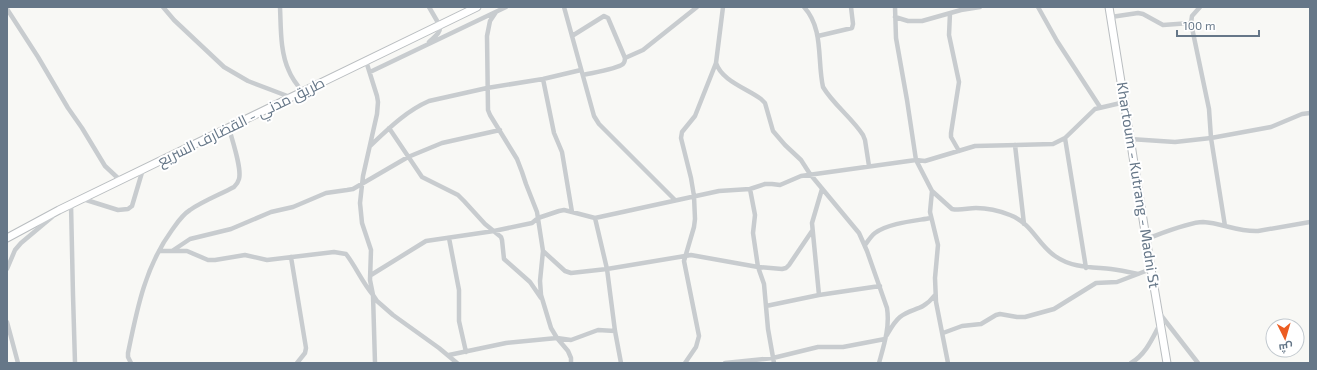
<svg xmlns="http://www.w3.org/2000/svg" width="1317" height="370" font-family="'Exo 2',Cairo,sans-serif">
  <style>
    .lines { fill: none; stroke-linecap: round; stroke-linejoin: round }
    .trunk-casing { stroke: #babec1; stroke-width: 9 }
    .minor { stroke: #c8cccf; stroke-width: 4.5 }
    .trunk { stroke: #fff; stroke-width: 7 }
    .labels { text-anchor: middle; stroke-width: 4; stroke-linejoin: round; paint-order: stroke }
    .street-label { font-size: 15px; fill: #678; stroke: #fff }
  </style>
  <rect width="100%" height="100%" fill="#f8f8f5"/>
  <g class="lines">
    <defs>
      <path id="trunk" d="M1109,7L1151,269L1167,363
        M7,238L59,210L477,7"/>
    </defs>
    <use href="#trunk" class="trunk-casing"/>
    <path class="minor" d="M163,7L174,20L224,67L248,81L290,97
      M280,7C281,28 280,52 289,71C292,79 297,85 303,92
      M564,7L594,116L599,124L675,200
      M804,7C824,29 817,60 823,87C833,104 852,118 863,135L865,140L869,166
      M895,7L896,38L907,100L916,160L932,191L930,212L938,245L935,278L936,302L948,363
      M1038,7L1057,41L1100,107
      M1200,7L1192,16L1191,23L1209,109L1211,138L1225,226
      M7,9L38,57L68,108L82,128L105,166L120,180
      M496,12L490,21L487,36L488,110L490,115L517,159L522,172L526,184L537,212L543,251L540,281L541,295L551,328L557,338L568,351L571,358V363
      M950,13L949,35L959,82L951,133V137L959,151
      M895,17L908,21H922L961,10L980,7
      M1111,17L1138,13L1143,14L1163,25L1191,23
      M572,36L604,16L608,18L625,58
      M818,36L852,28L853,24L851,7
      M429,42C434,37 441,33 440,26L429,7
      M366,61L377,96L378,102L377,114L363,176L360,203L362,223L371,250L370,280L373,295L377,301L393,315L439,348L457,363
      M716,63C722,81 746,88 761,99L765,103L773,131L785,145L801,160L810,174L859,233L867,251L887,308C890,327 884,345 879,363
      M370,72L506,7
      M583,75C591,73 617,69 623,64C625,62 625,61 625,58L643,50L697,7
      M543,79L554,133L562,152L572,212
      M389,128L422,177L458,195L464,201L485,224L501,237L502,240L504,259L530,282L541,298
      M1065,138L1086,268
      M1130,139L1175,142L1211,138L1271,127L1302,114L1310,113
      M1015,145L1024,224
      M370,146C388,129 406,111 429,101L487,88L543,79L581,70
      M750,189L755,215L753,233L758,267L764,284L768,329L774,363
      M932,191L952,209C960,211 968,208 976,208C987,208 1000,211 1010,215C1033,224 1037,244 1055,256C1072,268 1091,267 1111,269C1120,270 1129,272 1138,274
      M83,199L118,210L128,209L132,206L143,169
      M71,204L73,295L75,363
      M595,218L607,269L615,331L621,363
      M449,238L459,290V321L466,352
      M1146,239C1160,234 1189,222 1203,222C1222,223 1238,232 1258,231L1310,222
      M865,245C868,241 871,236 875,233C889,223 914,221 931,218
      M159,251H187L208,260H215L245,255L267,260L334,252L346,254C356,267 362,282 373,295L375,363
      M172,251L190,239L231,229L271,212L293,207L326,193L347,190L353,189L408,157L442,143L500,130
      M543,251L565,271L571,273L607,269L691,255L758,267L782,269L786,268L789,265L812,231
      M291,257L306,348L305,353L297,363
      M7,269L15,250L21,243L52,217
      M371,275L426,241L494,231L532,223L538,218L559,211L564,210L572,212L595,218L719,191L750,189L765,184H772L780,185L801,176L916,160L925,161L975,146L1053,144L1065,138L1095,109L1125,102
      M819,295L812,223L822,189
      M766,306L819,295L880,286
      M1160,314L1198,363
      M7,322L18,363
      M943,333L962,326L981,324L996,315L1000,314L1017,317H1025L1054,309L1096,283L1117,282L1151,269
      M887,335C891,328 894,322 900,317C907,311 916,310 923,306C928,303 932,299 935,295
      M449,355L506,343L557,338L571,340L598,330L615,331
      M131,363L128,357V353C137,309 145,267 172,230C177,223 182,215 190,210C203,201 219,195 234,187C236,185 238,183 239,179C242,168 232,140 229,128
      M685,363L696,347L699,336L684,261L694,227L695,219L694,196L691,178L681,138L682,132L695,116L716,63L723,7
      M725,363L773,358L818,347H843L885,339
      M1131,363C1146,354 1152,339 1160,324"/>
    <use href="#trunk" class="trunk"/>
  </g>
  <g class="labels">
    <g class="street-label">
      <text transform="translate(241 122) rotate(-26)" y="5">طريق مدني - القضارف السريع</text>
      <text transform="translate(1138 185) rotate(81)" y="5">Khartoum - Kutrang - Madni St</text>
    </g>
  </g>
  <rect width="1317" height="370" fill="none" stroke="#667788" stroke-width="16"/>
  <g transform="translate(1285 338) rotate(175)"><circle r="19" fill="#ffffff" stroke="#c2c9cf"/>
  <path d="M0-3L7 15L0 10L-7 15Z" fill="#ec5c22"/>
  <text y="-6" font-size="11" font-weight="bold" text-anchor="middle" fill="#667788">ش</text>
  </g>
  <path d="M1177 30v6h82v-6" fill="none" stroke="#667788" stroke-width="2"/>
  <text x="1183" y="30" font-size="12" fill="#667788" stroke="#ffffff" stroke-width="3" paint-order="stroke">100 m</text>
</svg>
